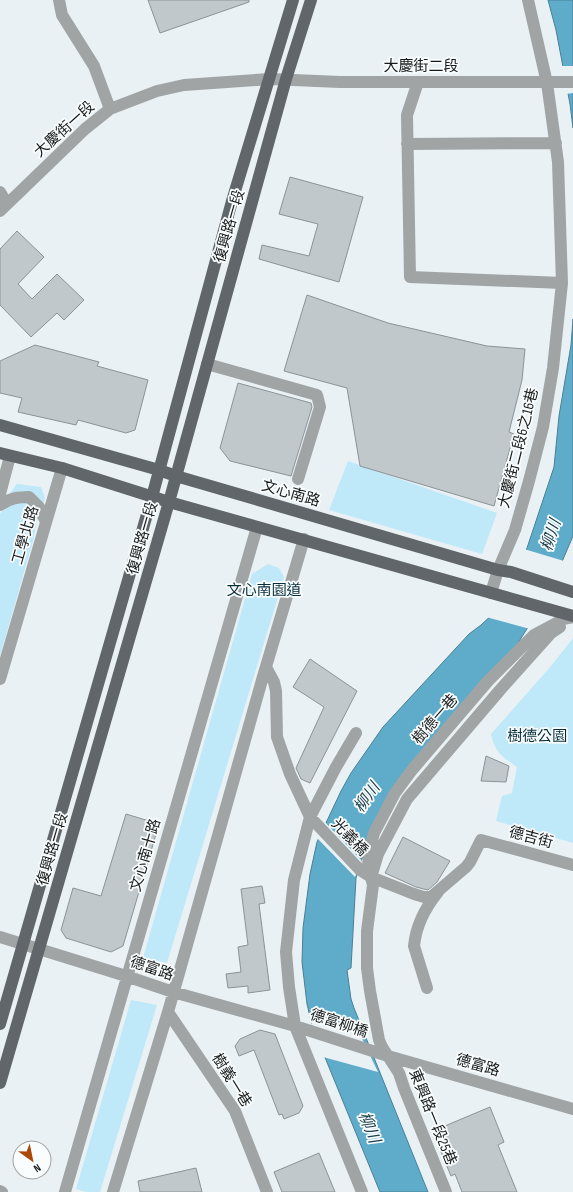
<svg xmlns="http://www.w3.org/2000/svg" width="573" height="1192" font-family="'Sofia Sans Condensed','Noto Sans TC',sans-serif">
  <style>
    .green { fill: #bfe8f9 }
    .water { fill: #5eacca; stroke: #498096 }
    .pier { fill: #e9f1f4 }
    .building { fill: #c0c8cb; stroke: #8b9396 }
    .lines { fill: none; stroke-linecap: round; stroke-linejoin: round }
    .minor { stroke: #a1a4a5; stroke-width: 12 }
    .major { stroke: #606669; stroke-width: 12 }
    .labels { text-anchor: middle; stroke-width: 3.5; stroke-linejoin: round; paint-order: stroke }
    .street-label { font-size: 15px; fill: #171a1b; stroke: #fafdfe }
    .park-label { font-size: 15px; fill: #072e3b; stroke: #fafdfe }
    .water-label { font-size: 16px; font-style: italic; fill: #1c404e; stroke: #fafdfe }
  </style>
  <rect width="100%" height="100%" fill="#e9f1f4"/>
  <path class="green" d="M348,461L497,513L482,554L329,510Z
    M17,484L41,487L45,498L43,505L23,491L10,493Z
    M18,503H29L38,516L33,541L0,656V514L6,506Z
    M268,564L279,568L284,577L167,963L143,958L252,574Z
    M573,638V843L496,821L502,796L512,793L517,767C503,757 495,753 491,734L551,666Z
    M131,1000L157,1005L100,1192H86L76,1189Z"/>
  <path class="water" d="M548,0H573V128L570,104L556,30Z
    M573,319V536L546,599L518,643L431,741L367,843L356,878L351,968L347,970L351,999L354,1008L428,1192H380L324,1055L311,1021L307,1004L302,962L303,928L310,874L317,842L341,791L351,773L383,727L469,634L481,625L507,601L526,551L554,467L559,416L571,345Z"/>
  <path class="pier" d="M560,66H573V93L566,94Z
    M524,549L564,561L548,600L530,629L486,617L505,600Z
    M324,821L362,861L355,877L317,838Z
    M308,1013L358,1030L378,1072L323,1057Z"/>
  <path class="building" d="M148,0H249V2L160,33Z
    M290,177L363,197L339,282L259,259L262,245L309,256L318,224L279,214Z
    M17,231L44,257L18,284L32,299L57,274L84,300L64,320L57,313L31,337L0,305V249Z
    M307,295L388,323L487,346L525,349L522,380L509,432L514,434L494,506L360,466L347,388L284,371Z
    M35,345L99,362L97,366L148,380L135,430L126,433L78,420L76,425L18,412L22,398L0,393V361Z
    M238,383L311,403L312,407L291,476L230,461L220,448Z
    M310,659L357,691L310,783L301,779L296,768L324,707L293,687Z
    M486,756L509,766L506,782L481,781Z
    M126,814L159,824L123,946L111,952L66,938L61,930L73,888L101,896Z
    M403,837L450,861L437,882L428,890L416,887L385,873Z
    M262,886L265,903L259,904L270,990L248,993V986L228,988L226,974L241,972L238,947L248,945L241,889Z
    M260,1030L275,1034L303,1106L299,1113L284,1119L282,1114L279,1115L254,1050L239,1056L235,1046L240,1039Z
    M490,1107L504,1142L498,1145L517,1192H462L455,1174L451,1176L439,1147L446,1144L440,1128Z
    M319,1153L335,1192H282L274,1172Z
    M196,1168L202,1192H140L138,1181Z"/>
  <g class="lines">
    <path class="minor" d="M59,0L62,15L94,66L110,109
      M418,82L407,115L410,277L562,283
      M407,144L556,143
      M0,192L7,204
      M0,211L85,129L110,109L157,91L184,85L270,79L340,82H573
      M207,364L317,395L320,407L298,479
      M0,494L10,456
      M0,505C10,498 18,497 29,497L39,507L46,522
      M491,593L498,570L515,530L529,481L543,427L553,368L562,283L558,162L547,83L528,0
      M266,667L274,682L276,691L277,737L290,774L310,817L360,870L371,877L414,894L424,897H431L466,867L470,862L481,840L573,865
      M0,679L62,468
      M356,733L336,767L310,817L294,880L286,952L289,987L295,1026L362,1192
      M372,874L378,854L407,799L500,690L551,633L560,627
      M0,937L126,976L173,992L295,1026L388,1056L573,1109
      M427,988L414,946C416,925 425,908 438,892
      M168,1012L235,1111L267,1192
      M0,1191L2,1192
      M65,1192L257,527
      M113,1192L168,1012L262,680L304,539
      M446,1192L404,1088L399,1073L382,1047L379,1040L370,991L367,968V931L373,885L368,867L369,852L374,833L395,793L412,770L488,681L534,635L564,619L573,617"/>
    <path class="major" d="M0,425L159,470L176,476L498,570L511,572L573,592
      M0,453L62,468L169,502L573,616
      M0,1024L152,497L232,201L293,0
      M0,1083L169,502L286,79L311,0"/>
  </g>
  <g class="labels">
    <g class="street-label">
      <text x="421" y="71">大慶街二段</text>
      <text transform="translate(64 129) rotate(-42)" y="5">大慶街一段</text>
      <text transform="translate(229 226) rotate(-74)" y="5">復興路一段</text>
      <text transform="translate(518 448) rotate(-76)" y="5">大慶街二段6之16巷</text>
      <text transform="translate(291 493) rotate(16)" y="5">文心南路</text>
      <text transform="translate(25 535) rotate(-74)" y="5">工學北路</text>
      <text transform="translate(142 538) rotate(-74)" y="5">復興路一段</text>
      <text transform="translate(435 719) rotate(-49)" y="5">樹德一巷</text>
      <text transform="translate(350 837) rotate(46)" y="5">光義橋</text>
      <text transform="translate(531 837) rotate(15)" y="5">德吉街</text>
      <text transform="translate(52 849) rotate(-74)" y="5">復興路一段</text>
      <text transform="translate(145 855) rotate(-74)" y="5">文心南十路</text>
      <text transform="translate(152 968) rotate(19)" y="5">德富路</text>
      <text transform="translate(339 1023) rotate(18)" y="5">德富柳橋</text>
      <text transform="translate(478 1065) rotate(16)" y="5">德富路</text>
      <text transform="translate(232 1080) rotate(58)" y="5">樹義一巷</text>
      <text transform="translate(433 1117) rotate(68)" y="5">東興路一段25巷</text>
    </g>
    <g class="park-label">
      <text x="264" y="595">文心南園道</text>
      <text x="537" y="741">樹德公園</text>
    </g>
    <g class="water-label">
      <text transform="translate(550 535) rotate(-72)" y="6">柳川</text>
      <text transform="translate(366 797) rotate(-55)" y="6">柳川</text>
      <text transform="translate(370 1127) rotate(68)" y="6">柳川</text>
    </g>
  </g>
  <g transform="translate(32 1160) rotate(147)"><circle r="19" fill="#fafdfe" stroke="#9fa2a3"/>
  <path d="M0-3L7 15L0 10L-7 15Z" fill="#aa4808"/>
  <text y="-6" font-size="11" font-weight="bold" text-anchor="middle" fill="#171a1b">N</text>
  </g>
</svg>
